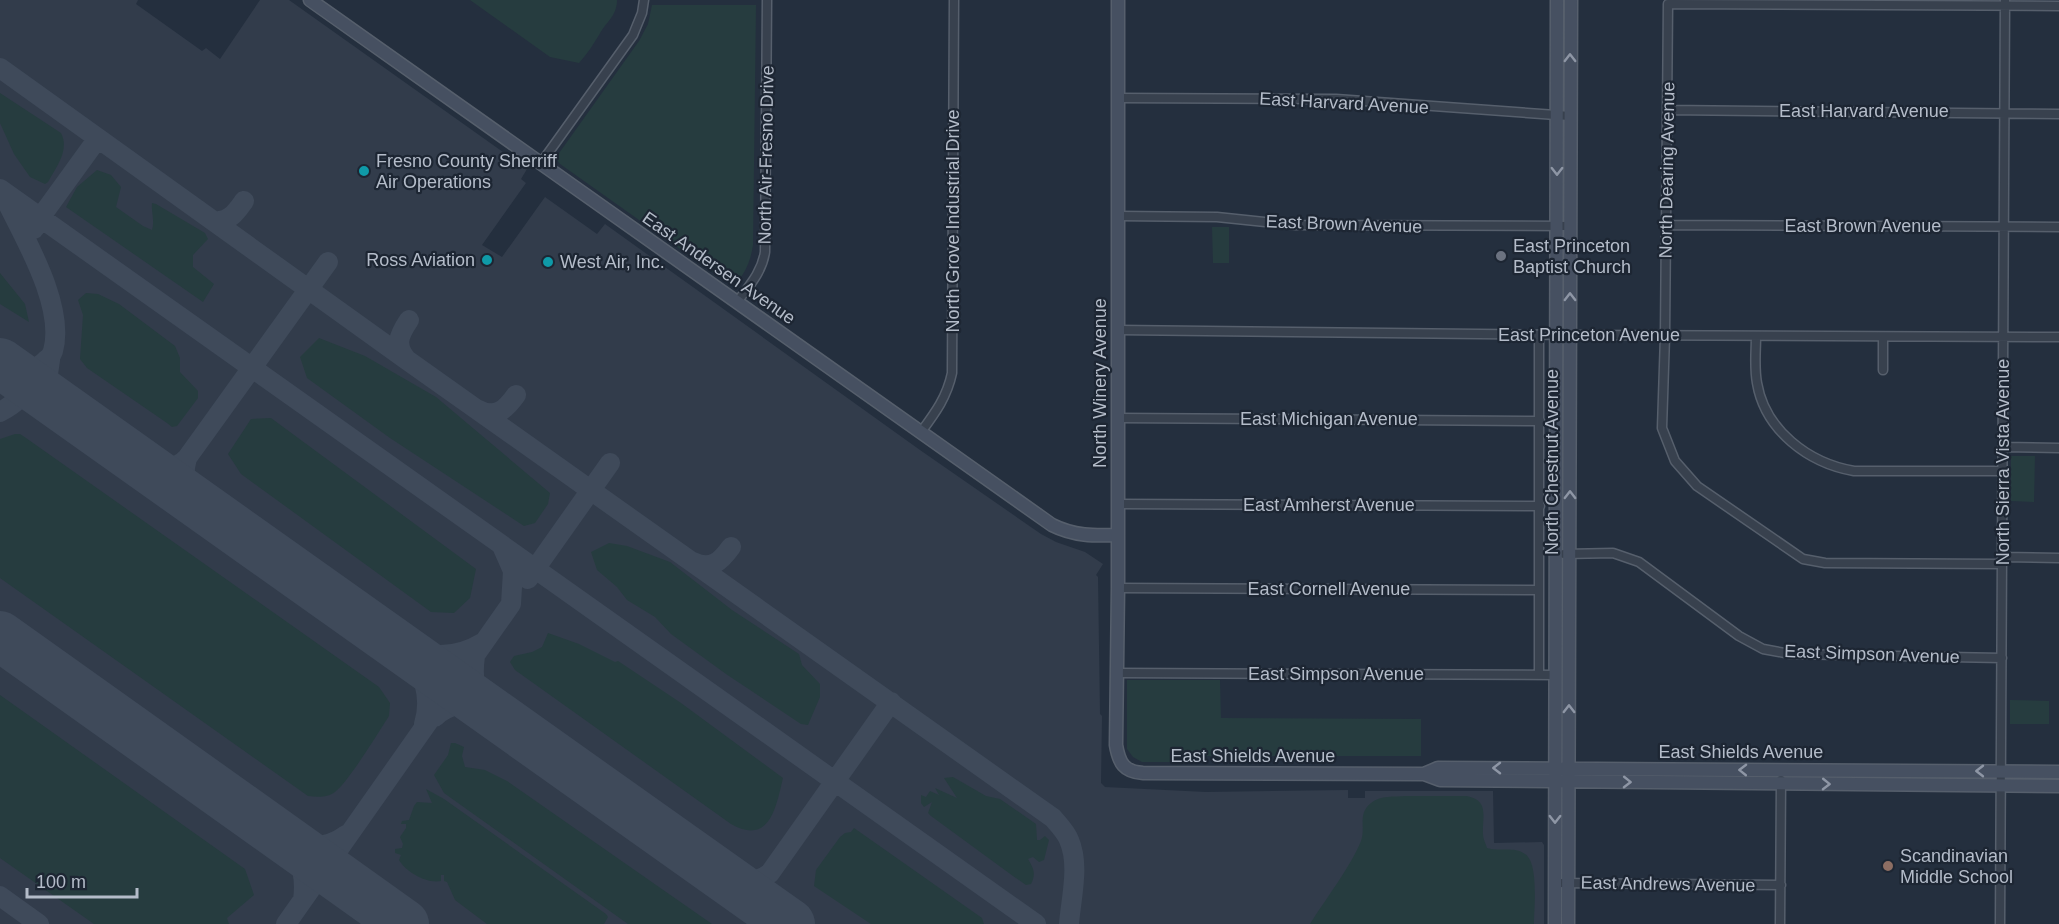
<svg xmlns="http://www.w3.org/2000/svg" width="2059" height="924" font-family="Arial,sans-serif">
  <style>
    .airport { fill: #323c4b }
    .green { fill: #263c3f }
    .lines { fill: none; stroke-linecap: round; stroke-linejoin: round }
    .taxiway { stroke: #3f4a5a; stroke-width: 20 }
    .runway { stroke: #3f4a5a; stroke-width: 50 }
    .street-casing { stroke: #565f6c; stroke-width: 11 }
    .secondary-casing { stroke: #565f6c; stroke-width: 15 }
    .street { stroke: #38414e; stroke-width: 8 }
    .secondary { stroke: #465061; stroke-width: 12 }
    .oneway { stroke: #8e96a5 }
    .culture-dot { fill: #0f9aa8; stroke: #1d2633; stroke-width: 2 }
    .worship-dot { fill: #6b7280; stroke: #1d2633; stroke-width: 2 }
    .education-dot { fill: #8d6e63; stroke: #1d2633; stroke-width: 2 }
    .labels { text-anchor: middle; stroke-width: 4.5; stroke-linejoin: round; paint-order: stroke }
    .street-label { font-size: 18px; fill: #b4bcc9; stroke: #1d2633 }
    .poi-label { font-size: 18px; fill: #b4bcc9; stroke: #1d2633; text-anchor: start }
  </style>
  <rect width="100%" height="100%" fill="#242f3e"/>
  <path class="airport" d="M0,0H138L136,4L202,51L206,48L220,59L260,0H289L527,169L521,179L526,183L482,245L502,257L545,197L597,234L605,224L920,450L1041,534L1056,542L1085,552L1103,564L1096,575L1098,577L1100,714L1102,716L1101,783L1105,787L1206,792L1348,790V798H1365V791H1493L1494,843L1542,842L1544,845V924H0Z"/>
  <path class="green" d="M470,0H617C617,16 606,22 599,35C593,45 587,54 579,63L550,57Z
    M652,5H756L753,245C751,259 745,277 733,284L728,283L560,164L557,160V156L639,41L648,24Z
    M0,93L61,133C70,150 56,167 48,182L45,184L30,177L14,154L0,123Z
    M97,170L111,175L121,187L116,207L143,226L152,230C155,221 151,212 152,203L156,204L205,233L208,239L193,255V267L214,284L203,302L66,207L77,187Z
    M1212,227H1229V263H1213Z
    M0,273L25,304L29,322L0,304Z
    M86,293L98,294L119,304L175,346L180,358V372L198,391V398L177,426L172,427L167,423L87,368L80,359L83,315L78,300Z
    M319,338L365,356L436,397L550,493L548,504L535,523L524,526L390,438L307,378L300,357Z
    M271,418L476,569L470,598L454,613L431,612L241,474L228,454L251,419Z
    M15,434H20L26,438L379,687L390,703L389,716C378,733 349,781 335,792C327,798 317,797 308,796L0,578V439Z
    M2011,456H2035L2034,502L2011,501Z
    M609,543L627,546L670,562L732,610L799,654L802,665L820,684V697L808,725L801,724L726,674L671,634L655,617L627,600L617,587L597,570L591,552Z
    M548,633L579,644L615,662L618,661L681,703L783,778C776,807 770,846 731,824L515,670L510,662L514,656L532,652L542,647Z
    M1127,680H1220L1221,718L1421,719V756H1198L1197,762H1142L1133,757L1127,749Z
    M0,695L245,869L254,895L227,918L229,924H94L0,858Z
    M2010,700L2049,701V724H2010Z
    M451,743H455L464,747L462,756L465,767L485,770L507,781L712,924H628L444,793L434,775L448,755Z
    M953,777L986,796L1000,799L1036,824L1037,840H1040L1045,836L1049,840L1044,860L1039,862L1033,857L1028,859C1034,869 1036,874 1031,884L1026,885L1013,876L931,816L928,813L932,802L924,807L921,803V795L926,797L930,791L939,795L935,788L957,798L944,778Z
    M426,789L444,799L606,914L608,917L604,924H487L455,900L447,882L444,881V875H441V881C427,884 406,872 399,860L401,855L395,853V849L402,848L403,844L400,837L406,828V824H401L402,821L409,820L414,806L417,802L432,803Z
    M1406,796H1466C1490,800 1482,817 1483,834C1483,839 1486,844 1487,848C1499,852 1514,846 1525,854C1539,863 1534,908 1534,924H1310C1325,900 1351,866 1361,841C1366,828 1357,814 1371,803C1380,795 1395,797 1406,796Z
    M854,828L982,918L984,924H871L814,886L816,870L840,837L845,833L851,832Z"/>
  <g class="lines">
    <path class="taxiway" d="M0,68L407,360L1053,818C1059,825 1066,832 1069,840C1080,865 1071,898 1069,924
      M0,189L1036,924
      M214,221C229,223 236,212 244,201
      M34,229L40,218L98,138
      M50,360L47,381L56,403
      M407,360C394,345 399,335 409,320
      M0,363C18,369 33,375 47,359
      M479,410C496,419 506,409 516,395
      M0,412C17,403 30,390 39,374C44,367 50,359 53,351C66,305 22,234 2,192
      M187,458C182,476 185,487 195,501
      M143,465C159,469 175,471 187,458L328,262
      M693,562C711,571 721,561 731,547
      M528,579L610,463
      M405,650C424,669 432,698 424,724
      M405,650C432,657 457,658 482,643
      M475,656C472,678 474,692 488,709
      M435,717C452,700 468,705 488,709
      M290,843C310,849 329,848 346,835
      M290,843C302,862 306,878 303,900
      M725,878C741,883 757,884 770,873L891,702
      M0,896L39,924
      M286,924L511,604L513,571L502,546"/>
    <path class="runway" d="M0,363L790,924
      M0,636L404,924"/>
    <defs>
      <path id="street" d="M1118,98L1336,99L1570,116
        M1668,110L2059,114
        M541,163L633,35L642,13L644,0
        M1118,216L1217,217L1294,225L1570,226
        M1667,225L2059,227
        M737,302C749,286 762,272 765,252L767,0
        M1118,330L1570,335L2059,337
        M1756,336C1756,351 1754,367 1757,383C1765,430 1808,463 1854,471H2002
        M1883,337V370
        M1118,418L1540,421
        M921,432C935,413 947,397 952,373L954,0
        M2003,447L2059,448
        M1118,504L1540,506
        M1564,554L1613,553L1639,562L1739,636L1763,649L1790,654L2002,658
        M2002,557L2059,558
        M2002,564L1825,563L1803,559L1697,486L1675,461L1662,428L1665,336L1668,4L2059,6
        M1118,588L1539,590
        M1117,673L1556,675
        M1539,675V335
        M1555,883L1781,885
        M1780,924L1781,780
        M2000,924L2005,0"/>
      <path id="secondary" d="M310,0L1052,525C1074,536 1094,536 1118,535
        M1118,0V588L1116,745C1119,763 1124,772 1143,773L1424,774L1440,780L2059,786
        M1424,774L1438,768L2059,772
        M1555,924L1557,0
        M1568,924L1571,0"/>
    </defs>
    <use href="#street" class="street-casing"/>
    <use href="#secondary" class="secondary-casing"/>
    <use href="#street" class="street"/>
    <use href="#secondary" class="secondary"/>
  </g>
  <defs><path id="oneway-chevron" d="M-2-3.5L2.5 0L-2 3.5" fill="none" stroke-width="1.6" stroke-linecap="round" stroke-linejoin="round" transform="scale(1.5)"/></defs>
  <g class="oneway">
    <use href="#oneway-chevron" transform="translate(1570 58) rotate(-90)"/>
    <use href="#oneway-chevron" transform="translate(1557 171) rotate(90)"/>
    <use href="#oneway-chevron" transform="translate(1570 297) rotate(-90)"/>
    <use href="#oneway-chevron" transform="translate(1570 495) rotate(-90)"/>
    <use href="#oneway-chevron" transform="translate(1569 709) rotate(-90)"/>
    <use href="#oneway-chevron" transform="translate(1497 768) rotate(180)"/>
    <use href="#oneway-chevron" transform="translate(1743 770) rotate(-179)"/>
    <use href="#oneway-chevron" transform="translate(1980 771) rotate(-180)"/>
    <use href="#oneway-chevron" transform="translate(1627 782) rotate(1)"/>
    <use href="#oneway-chevron" transform="translate(1826 784) rotate(1)"/>
    <use href="#oneway-chevron" transform="translate(1555 819) rotate(90)"/>
  </g>
  <g class="culture-dot">
    <circle cx="364" cy="171" r="6"/>
    <circle cx="487" cy="260" r="6"/>
    <circle cx="548" cy="262" r="6"/>
  </g>
  <circle class="worship-dot" cx="1501" cy="256" r="6"/>
  <circle class="education-dot" cx="1888" cy="866" r="6"/>
  <g class="labels">
    <g class="street-label">
      <text transform="translate(1344 103) rotate(3)" y="6">East Harvard Avenue</text>
      <text x="1864" y="117">East Harvard Avenue</text>
      <text transform="translate(766 155) rotate(-89)" y="6">North Air-Fresno Drive</text>
      <text transform="translate(1667 170) rotate(-89)" y="6">North Dearing Avenue</text>
      <text transform="translate(953 221) rotate(-90)" y="6">North Grove Industrial Drive</text>
      <text transform="translate(1344 224) rotate(2)" y="6">East Brown Avenue</text>
      <text x="1863" y="232">East Brown Avenue</text>
      <text transform="translate(719 268) rotate(35)" y="6">East Andersen Avenue</text>
      <text x="1589" y="341">East Princeton Avenue</text>
      <text transform="translate(1100 383) rotate(-90)" y="6">North Winery Avenue</text>
      <text x="1329" y="425">East Michigan Avenue</text>
      <text transform="translate(1552 462) rotate(-90)" y="6">North Chestnut Avenue</text>
      <text transform="translate(2003 462) rotate(-90)" y="6">North Sierra Vista Avenue</text>
      <text x="1329" y="511">East Amherst Avenue</text>
      <text x="1329" y="595">East Cornell Avenue</text>
      <text transform="translate(1872 654) rotate(2)" y="6">East Simpson Avenue</text>
      <text x="1336" y="680">East Simpson Avenue</text>
      <text x="1741" y="758">East Shields Avenue</text>
      <text x="1253" y="762">East Shields Avenue</text>
      <text transform="translate(1668 884) rotate(1)" y="6">East Andrews Avenue</text>
    </g>
    <g class="poi-label">
      <text x="376" y="167">Fresno County Sherriff<tspan x="376" dy="21">Air Operations</tspan></text>
      <text x="1513" y="252">East Princeton<tspan x="1513" dy="21">Baptist Church</tspan></text>
      <text x="475" y="266" text-anchor="end">Ross Aviation</text>
      <text x="560" y="268">West Air, Inc.</text>
      <text x="1900" y="862">Scandinavian<tspan x="1900" dy="21">Middle School</tspan></text>
    </g>
  </g>
  <path d="M27 888v9h110v-9" fill="none" stroke="#b4bcc9" stroke-width="3"/>
  <text x="36" y="888" font-size="18" fill="#b4bcc9" stroke="#1d2633" stroke-width="4.5" paint-order="stroke">100 m</text>
</svg>
